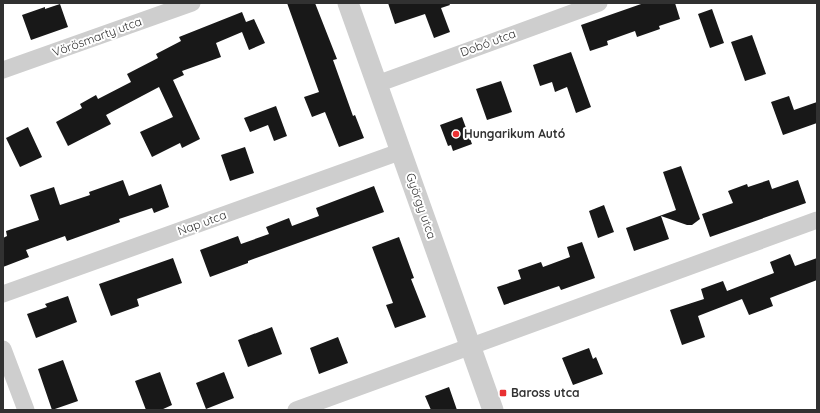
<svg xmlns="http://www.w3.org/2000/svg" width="820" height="413" font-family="Quicksand,sans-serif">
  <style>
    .building { fill: #181818 }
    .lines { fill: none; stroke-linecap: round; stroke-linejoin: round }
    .minor { stroke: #cecece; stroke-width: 17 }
    .tertiary { stroke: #cecece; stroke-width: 21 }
    .poi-dot { fill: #e93133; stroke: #fff; stroke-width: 1.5 }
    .labels { text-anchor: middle; stroke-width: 4; stroke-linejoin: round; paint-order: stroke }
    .street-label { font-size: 12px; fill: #313131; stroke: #fff }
    .poi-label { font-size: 12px; font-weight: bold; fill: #313131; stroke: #fff; text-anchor: start }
  </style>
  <rect width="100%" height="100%" fill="#fff"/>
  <path class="building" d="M287,3H315L337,59L333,60L353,116L355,115L364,138L339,147L325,112L312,117L304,97L319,92Z
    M388,3H449L450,5L441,8L450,32L434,38L425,14L395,24Z
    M644,3H675L680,19L659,26L660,29L637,37L635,31L607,41L608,45L590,51L581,25Z
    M60,4L68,27L31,40L22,15L45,7V9Z
    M712,9L724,43L710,48L698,14Z
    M242,12L246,22L254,19L265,43L249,50L242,32L216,43L221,57L182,71L184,75L173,80L200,139L182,148L180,143L152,157L140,132L173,117L159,87L106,115L111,124L68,146L56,122L82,108L80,104L96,95L98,99L131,82L127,74L158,58L156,54L181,41L179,37Z
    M752,35L766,74L745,81L731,42Z
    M571,52L591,107L576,113L567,87L555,92L552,82L540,86L533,65Z
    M501,81L512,112L487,120L476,89Z
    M789,96L794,110L817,102V123L783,135L771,102Z
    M276,106L287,136L274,141L268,125L250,132L244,118Z
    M462,117L472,144L453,151L451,145L448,146L440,125Z
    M28,127L42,157L20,167L6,138Z
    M245,147L254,173L230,181L221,155Z
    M681,166L700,219L692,225H687L661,216L669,239L634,251L626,228L676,210L663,172Z
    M123,180L129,196L161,184L169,207L154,213L152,208L119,219L120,222L67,241L65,236L26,250L29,257L3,267V238L7,236L6,231L39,220L30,195L54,187L60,205L90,195L89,192Z
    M769,180L772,189L798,180L806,203L710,237L702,214L733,203L728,191L747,184L748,187Z
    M374,186L384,212L248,261V263L210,277L200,250L238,236L241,244L269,234L266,227L289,218L292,226L319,216L316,208Z
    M604,205L614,232L598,238L589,211Z
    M399,237L414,278L411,279L426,317L395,328L386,305L393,303L372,247Z
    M582,242L595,278L561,290L559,286L504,305L497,287L521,279L518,270L541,262L543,267L570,257L567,247Z
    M790,254L795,266L817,258V280L770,298L773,306L749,315L742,299L698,316L705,337L682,345L670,310L704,299L701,289L723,281L727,291L774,273L770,262Z
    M173,258L182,283L137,299L139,306L111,316L99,284Z
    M68,296L77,322L36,338L27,314L47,307L45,304Z
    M272,327L282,354L248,367L238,340Z
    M338,337L348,363L319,374L310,348Z
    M589,348L593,359L596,357L603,374L573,385L562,358Z
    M63,360L78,401L52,410L38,369Z
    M160,372L172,405L161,410H146L135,381Z
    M224,372L234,398L206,409L196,383Z
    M449,387L457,410H431L425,396Z"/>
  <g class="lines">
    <path class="minor" d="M3,70L192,3
      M377,84L599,3
      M3,294L402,151
      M3,349L26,410
      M296,410L817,220"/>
    <path class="tertiary" d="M348,3L493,410"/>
  </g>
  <g class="poi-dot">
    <circle cx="456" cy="134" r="4"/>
    <rect x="499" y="389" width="8" height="8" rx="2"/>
  </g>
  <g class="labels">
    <g class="street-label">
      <text transform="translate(97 37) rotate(-20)" y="4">Vörösmarty utca</text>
      <text transform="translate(488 43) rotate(-20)" y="4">Dobó utca</text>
      <text transform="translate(421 206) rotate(71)" y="4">György utca</text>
      <text transform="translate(202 223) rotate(-20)" y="4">Nap utca</text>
    </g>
    <g class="poi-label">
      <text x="464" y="138">Hungarikum Autó</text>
      <text x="511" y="397">Baross utca</text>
    </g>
  </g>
  <rect width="820" height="413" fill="none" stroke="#313131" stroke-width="8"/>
</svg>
